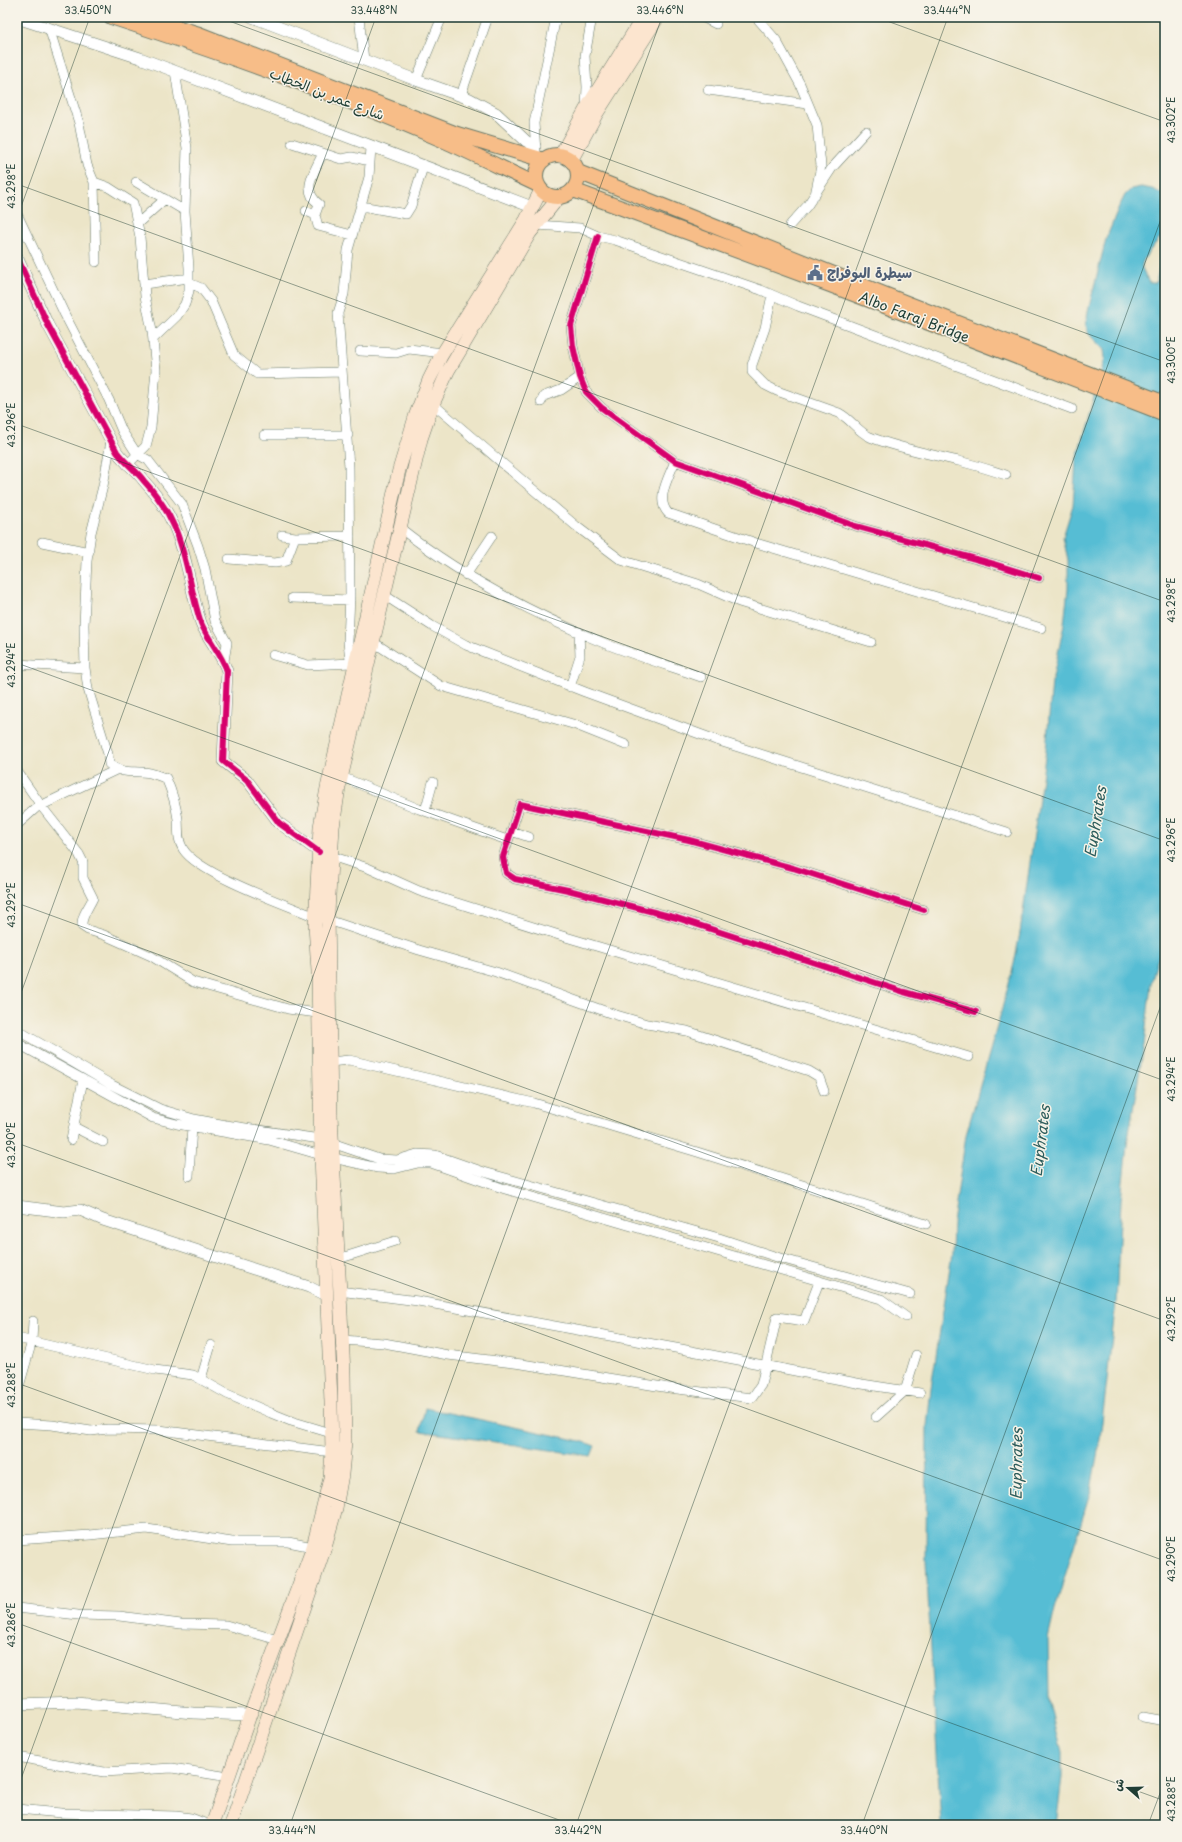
<svg xmlns="http://www.w3.org/2000/svg" width="1182" height="1842" font-family="'Playpen Sans','Playpen Sans Arabic',sans-serif">
  <style>
    .water { fill: #56bdd4; stroke: #3a7d84 }
    .lines { fill: none; stroke-linecap: round; stroke-linejoin: round }
    .minor-casing { stroke: #677868; stroke-width: 10 }
    .tertiary-casing { stroke: #677868; stroke-width: 12 }
    .secondary-casing { stroke: #677868; stroke-width: 14 }
    .primary-casing { stroke: #677868; stroke-width: 16 }
    .minor { stroke: #fff; stroke-width: 9 }
    .tertiary { stroke: #fff; stroke-width: 11 }
    .secondary { stroke: #fce5cf; stroke-width: 13 }
    .primary { stroke: #f7bd88; stroke-width: 14 }
    .cycleway-casing { stroke: #f7f3e8; stroke-width: 8 }
    .cycleway { stroke: #d6006c; stroke-width: 6 }
    .ticks { fill: none; stroke: #1f3d34; stroke-width: 1; stroke-opacity: 0.45 }
    .labels { text-anchor: middle; stroke-width: 3; stroke-linejoin: round; paint-order: stroke }
    .street-label { font-size: 14px; fill: #1f3d34; stroke: #f7f3e8 }
    .service-label { font-size: 14px; font-weight: bold; fill: #4e5e75; stroke: #f7f3e8; text-anchor: start }
    .water-label { font-size: 15px; font-style: italic; fill: #2d5d5c; stroke: #f7f3e8 }
    .neatline { fill: none; stroke: #1f3d34; stroke-width: 1.5 }
    .ticks-label { font-size: 10px; text-anchor: middle; fill: #1f3d34 }
  </style>
  <rect width="100%" height="100%" fill="#f7f3e8"/>
  <filter id="ink" filterUnits="userSpaceOnUse"><feTurbulence type="fractalNoise" baseFrequency=".025" numOctaves="2"/><feDisplacementMap in="SourceGraphic" scale="8" xChannelSelector="R" yChannelSelector="G"/><feConvolveMatrix kernelMatrix="1 2 1 2 8 2 1 2 1" color-interpolation-filters="sRGB"/></filter>
  <filter id="wash" filterUnits="userSpaceOnUse"><feTurbulence type="fractalNoise" baseFrequency=".012" numOctaves="4" result="noise"/><feDisplacementMap in="SourceGraphic" scale="16" xChannelSelector="R" yChannelSelector="G"/><feGaussianBlur stdDeviation="0.9" result="paint"/><feColorMatrix in="noise" values="0 0 0 0 0 0 0 0 0 0 0 0 0 0 0 0 0 1.4 0 .05"/><feComposite in="paint" operator="in"/></filter>
  <g filter="url(#wash)">
    <rect width="100%" height="100%" fill="#ece5c8"/>
    <path class="water" d="M1141,187L1152,189L1165,195V233H1163C1158,242 1140,259 1142,268C1144,273 1147,278 1149,283H1156L1165,243V941L1157,961L1151,984L1144,1045L1127,1145L1121,1200L1116,1302L1100,1439L1091,1490L1055,1609L1048,1639L1049,1699L1062,1753V1777L1056,1825H941L926,1561L927,1426L931,1388L952,1254L953,1223L966,1135L1000,1016L1014,964L1020,933L1046,750L1052,682L1064,624L1068,589V560L1063,537L1073,505L1076,461L1105,358L1104,350L1088,333L1086,325L1088,311L1106,239L1120,205L1125,195L1131,189Z
      M425,1408L581,1441L595,1446L591,1456L420,1431Z"/>
  </g>
  <g filter="url(#ink)">
    <g class="lines">
      <defs>
        <path id="minor" d="M359,17L364,60
          M702,17L716,24
          M756,17L776,40L800,84L817,125L821,166L815,195
          M49,28L79,123L87,165L94,182L96,262
          M416,80L442,17
          M708,90L808,104
          M461,95L488,17
          M586,108L587,87L585,56L592,17
          M292,143L341,159L352,157L370,161
          M536,152L534,123L556,17
          M94,182L108,187L133,203L140,237L145,296L152,331L156,370L151,427L146,446L127,465
          M136,182L185,211
          M361,206L406,214L411,206L423,167
          M306,211L315,215L318,226L352,235
          M17,214L65,315L109,400L122,431L137,454L148,460L182,504L198,546L205,569L215,621L227,643L224,661
          M315,215L319,204C300,190 315,171 323,153
          M137,224L165,199
          M537,225L580,228L598,236L615,240L761,290L798,306L1072,409
          M790,225L807,206L832,168L866,131
          M598,236L571,326L573,346L580,377L586,392L602,408L675,461L855,526L994,564L1039,578
          M17,278L25,271
          M189,283L201,288L211,301L234,355L257,374L342,372
          M144,284L189,278
          M772,295L765,328L752,365V372L765,385L777,391L839,413C851,419 857,431 870,437C898,448 929,454 959,461C975,465 990,470 1006,475
          M153,339L177,316L185,304L189,291V268L185,211L187,148L175,71
          M360,351L396,353L409,349L443,353
          M541,402L544,396L561,390L580,377
          M433,404L576,526L621,560L698,584L739,602L871,642
          M264,435H348
          M111,441L103,486L91,533L87,561L84,625L85,668L88,689L108,754L109,764C122,775 135,770 150,773C155,774 161,777 166,778C172,792 176,805 178,819C179,830 177,839 183,849C198,874 287,905 316,917
          M675,461C669,477 655,499 668,513L756,543L1041,628
          M400,528C462,577 533,614 606,644C637,656 669,666 701,677
          M282,535L295,537L350,536
          M42,542L89,552
          M229,559L275,563L286,561L295,537
          M466,575L492,536
          M384,595L432,626L466,645L585,692L716,740L1007,832
          M292,598L350,600
          M373,642L441,686L576,725L626,745
          M273,655L308,665L352,663
          M17,664L85,668
          M354,667L350,660L348,642L350,595L349,467L338,313L344,294L348,250L369,177L371,147
          M570,687L580,656L579,632
          M17,771L42,807L79,854L83,862V878L93,898C89,907 81,916 82,926L88,930L104,935L151,956L193,982L288,1009L317,1013
          M342,777L419,809L507,840
          M425,811L433,782
          M17,825L36,808L116,770
          M511,831L529,837
          M331,856L368,868L419,891L559,935L969,1057
          M924,910L793,868L689,840L520,804L503,857L506,873L515,879L568,890L677,918L904,992L976,1012
          M328,920L419,950L496,972L613,1014L647,1024L687,1031L809,1071L819,1077L824,1091
          M17,1030L112,1085L160,1109L194,1119L226,1125L320,1139
          M17,1043L153,1118L177,1124L269,1140L321,1155
          M330,1062L349,1060L534,1103L694,1151L926,1224
          M74,1127L103,1142
          M71,1140L83,1080
          M332,1143L379,1159L397,1160L417,1154L435,1155L484,1172L719,1238L780,1258L910,1294
          M333,1158L378,1168L394,1169L418,1163H431L505,1189L881,1299L906,1317
          M189,1176L192,1126
          M338,1259L395,1241
          M339,1291L418,1301L681,1349L862,1384L920,1393
          M17,1338L155,1370L193,1375L227,1394L271,1413L291,1421L331,1433
          M342,1340L384,1343L448,1355L522,1364L669,1388L752,1398L761,1385L777,1317L804,1321L819,1282
          M201,1379L211,1345
          M18,1390L32,1341L33,1321
          M876,1417L905,1391L916,1355
          M17,1423L52,1425L91,1431L108,1429L159,1430L332,1452
          M17,1540L90,1535L147,1529L232,1542H288L313,1547
          M17,1608L78,1615L119,1616L181,1624L226,1625L278,1640
          M1143,1717L1165,1721
          M17,1757L104,1772L172,1768L229,1777
          M17,1809L61,1813L176,1816L191,1818L209,1825"/>
        <path id="tertiary" d="M252,17L416,80L470,99L496,113L526,141L535,146
          M17,18L140,58L532,207
          M17,257L48,325L117,452C125,463 136,470 144,481C156,494 167,510 174,526C188,557 190,591 201,623C208,640 221,653 227,671L223,761L247,780L279,823L319,852
          M17,1206L64,1212L80,1210L103,1220L309,1287L327,1296
          M17,1704L76,1702L193,1713L250,1715"/>
        <path id="secondary" d="M560,156L586,109L643,17
          M571,161L597,113L658,17
          M212,1825L250,1715L313,1547L330,1478L332,1452L331,1402L321,1155L318,971L315,925L320,827L327,788L399,470L416,414L429,380L441,356L526,220L541,190
          M231,1825L324,1550L336,1508L342,1474L345,1442L344,1374L331,1115L328,912L333,827L339,787L421,439L433,404L448,371L530,233L559,197"/>
        <path id="primary" d="M111,17C225,54 338,94 447,142C478,156 508,171 538,185
          M143,17L199,34L457,134L544,160
          M536 176a21 21 0 1 1 42 0a21 21 0 1 1-42 0Z
          M578,172L904,302L1165,403
          M573,190L830,285L1165,414"/>
      </defs>
      <use href="#minor" class="minor-casing"/>
      <use href="#tertiary" class="tertiary-casing"/>
      <use href="#secondary" class="secondary-casing"/>
      <use href="#primary" class="primary-casing"/>
      <use href="#minor" class="minor"/>
      <use href="#tertiary" class="tertiary"/>
      <use href="#secondary" class="secondary"/>
      <use href="#primary" class="primary"/>
      <defs>
        <path id="cycleway" d="M598,236L571,326L573,346L580,377L586,392L602,408L675,461L855,526L994,564L1039,578
          M17,257L48,325L117,452C125,463 136,470 144,481C156,494 167,510 174,526C188,557 190,591 201,623C208,640 221,653 227,671L223,761L247,780L279,823L319,852
          M924,910L793,868L689,840L520,804L503,857L506,873L515,879L568,890L677,918L904,992L976,1012"/>
      </defs>
      <use href="#cycleway" class="cycleway-casing"/>
      <use href="#cycleway" class="cycleway"/>
    </g>
  </g>
  <path class="ticks" d="M218,17L1165,362M876,17L1165,122M17,184L1165,602M17,218L90,17M17,424L1165,841M17,663L1165,1081M17,903L1165,1321M17,1004L376,17M17,1143L1165,1561M17,1383L1165,1801M17,1623L573,1825M17,1790L662,17M290,1825L948,17M576,1825L1165,208M862,1825L1165,994M1148,1825L1165,1780"/>
  <defs>
    <symbol id="civic-bare" viewBox="-9 -9 18 18"><path d="M-.6-6.5H3V-4.5H.6V-3L4-1V1h2V6H-6V1h2V-1L-.6-3ZM-1.2 2.5V6h2.4V2.5Z" fill="#5c6f8a" stroke="#f7f3e8" stroke-width="2.5" paint-order="stroke"/></symbol>
  </defs>
  <g fill-rule="evenodd">
    <use href="#civic-bare" x="804" y="262" width="22" height="22"/>
  </g>
  <g class="labels">
    <g class="street-label">
      <text transform="translate(327 94) rotate(21)" y="5">شارع عمر بن الخطاب</text>
      <text transform="translate(914 317) rotate(21)" y="5">Albo Faraj Bridge</text>
    </g>
    <g class="service-label">
      <text x="827" y="278">سيطرة البوفراج</text>
    </g>
    <g class="water-label">
      <text transform="translate(1096 822) rotate(-81)" y="5">Euphrates</text>
      <text transform="translate(1041 1141) rotate(-83)" y="5">Euphrates</text>
      <text transform="translate(1017 1464) rotate(-89)" y="5">Euphrates</text>
    </g>
  </g>
  <rect width="1182" height="1842" fill="none" stroke="#f7f3e8" stroke-width="44"/>
  <g transform="translate(1128 1788) rotate(290)" stroke="#f7f3e8" stroke-width="3" paint-order="stroke">
  <path d="M0-3L7 15L0 10L-7 15Z" fill="#1f3d34"/>
  <text y="-6" font-size="11" font-weight="bold" text-anchor="middle" fill="#1f3d34">ش</text>
  </g>
  <rect x="22" y="22" width="1138" height="1798" class="neatline"/>
  <g class="ticks-label">
    <text x="88" y="14">33.450°N</text>
    <text x="374" y="14">33.448°N</text>
    <text x="660" y="14">33.446°N</text>
    <text x="947" y="14">33.444°N</text>
    <text transform="translate(1171 120) rotate(-90)" y="4">43.302°E</text>
    <text transform="translate(11 186) rotate(-90)" y="4">43.298°E</text>
    <text transform="translate(1171 360) rotate(-90)" y="4">43.300°E</text>
    <text transform="translate(11 425) rotate(-90)" y="4">43.296°E</text>
    <text transform="translate(1171 600) rotate(-90)" y="4">43.298°E</text>
    <text transform="translate(11 665) rotate(-90)" y="4">43.294°E</text>
    <text transform="translate(1171 840) rotate(-90)" y="4">43.296°E</text>
    <text transform="translate(11 905) rotate(-90)" y="4">43.292°E</text>
    <text transform="translate(1171 1079) rotate(-90)" y="4">43.294°E</text>
    <text transform="translate(11 1145) rotate(-90)" y="4">43.290°E</text>
    <text transform="translate(1171 1319) rotate(-90)" y="4">43.292°E</text>
    <text transform="translate(11 1385) rotate(-90)" y="4">43.288°E</text>
    <text transform="translate(1171 1559) rotate(-90)" y="4">43.290°E</text>
    <text transform="translate(11 1625) rotate(-90)" y="4">43.286°E</text>
    <text transform="translate(1171 1799) rotate(-90)" y="4">43.288°E</text>
    <text x="292" y="1834">33.444°N</text>
    <text x="578" y="1834">33.442°N</text>
    <text x="864" y="1834">33.440°N</text>
  </g>
</svg>
